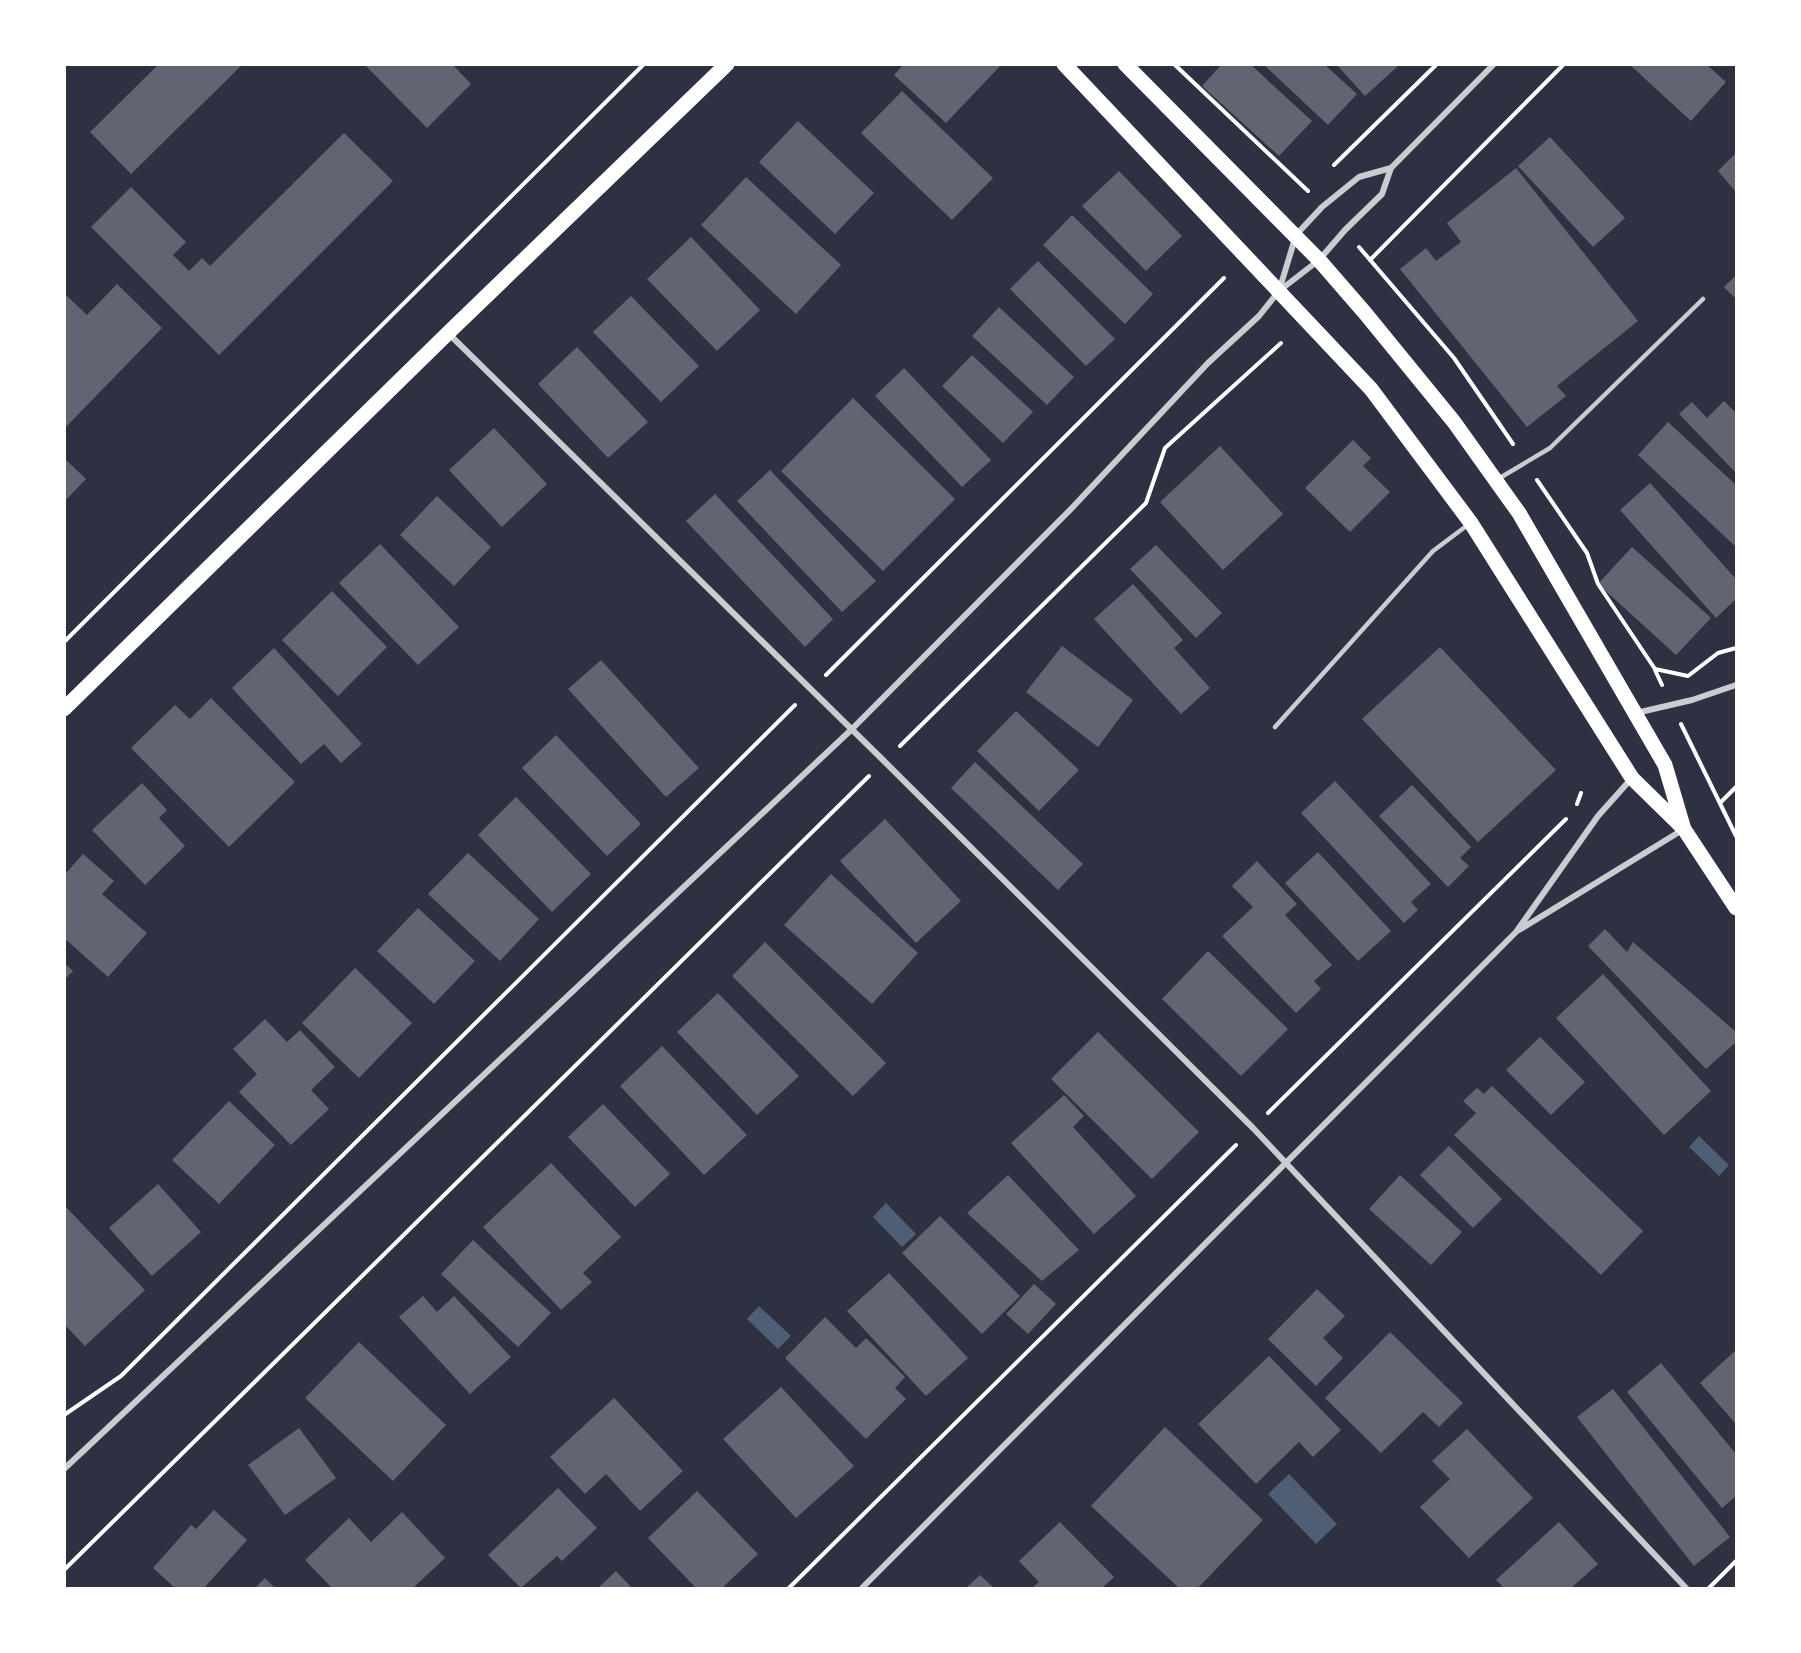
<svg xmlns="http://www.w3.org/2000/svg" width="1801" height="1653" font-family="Barlow,sans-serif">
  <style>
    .water { fill: #4f5d75 }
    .building { fill: #626471 }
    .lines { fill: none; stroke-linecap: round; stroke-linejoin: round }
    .path { stroke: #fff; stroke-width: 4 }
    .service { stroke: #caccd0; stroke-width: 4.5 }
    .minor { stroke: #caccd0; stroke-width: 6 }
    .primary { stroke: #fff; stroke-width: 15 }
  </style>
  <rect width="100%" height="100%" fill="#2d3142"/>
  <path class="water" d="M1699,1136L1729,1165L1719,1176L1689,1147Z
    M886,1203L916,1234L902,1247L873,1217Z
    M759,1306L791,1336L778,1349L747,1319Z
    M1289,1474L1337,1524L1316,1544L1268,1494Z"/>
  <path class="building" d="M159,64H243L131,174L90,132Z
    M364,64H452L471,84L427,128Z
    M904,64H1002L946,123L894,75Z
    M1222,64H1250L1312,121L1279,156L1202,86Z
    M1263,64H1324L1357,94L1328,125Z
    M1336,64H1396L1398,66L1365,96Z
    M1629,64H1706L1726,82L1691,121Z
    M902,91L993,178L952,220L861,133Z
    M798,121L874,193L835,234L759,162Z
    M344,133L393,181L219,355L91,227L131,187L186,242L173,255L189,271L202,258L210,266Z
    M1550,137L1625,218L1593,247L1518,166Z
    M1736,153V192L1718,171Z
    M1516,168L1638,321L1557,386L1566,396L1527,427L1400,269L1426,248L1436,261L1461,242L1447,223Z
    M1119,171L1182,236L1146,271L1082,206Z
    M746,177L841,265L796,314L701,225Z
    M1072,215L1153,294L1125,324L1043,245Z
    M691,237L760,310L717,351L647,279Z
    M1038,261L1115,339L1086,366L1010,289Z
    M1736,275V299L1724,287Z
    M117,284L162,328L64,429V293L87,315Z
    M631,296L699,366L661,402L593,332Z
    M999,307L1074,377L1047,405L972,336Z
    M577,347L648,422L608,458L538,384Z
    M972,355L1033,412L1003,443L942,386Z
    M904,368L991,460L962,487L875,396Z
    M853,398L955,499L883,571L781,471Z
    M1724,401L1736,413V473L1679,414L1692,402L1707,418Z
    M1668,422L1736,485V547L1638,455Z
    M494,428L547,484L502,527L449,470Z
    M1353,440L1371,458L1363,466L1390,492L1350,532L1305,488Z
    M1220,446L1283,514L1223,570L1160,502Z
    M64,458L86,479L64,502Z
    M770,470L876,581L842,612L737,501Z
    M1650,483L1736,579V599L1716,618L1620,510Z
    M715,494L833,619L805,647L686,521Z
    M437,496L491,547L454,586L400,535Z
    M380,544L459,627L418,665L339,583Z
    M1156,545L1222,613L1196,638L1130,569Z
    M1632,547L1711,618L1676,655L1598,584Z
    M1133,584L1183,640L1174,648L1210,688L1181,714L1094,619Z
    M332,591L387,647L338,696L282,640Z
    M1062,646L1133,700L1098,747L1026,692Z
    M1440,647L1556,770L1478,842L1362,719Z
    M274,648L362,744L341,763L324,744L301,764L232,688Z
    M601,660L699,768L666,797L568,689Z
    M211,698L295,782L229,847L131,748L175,705L190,719Z
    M1016,711L1079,770L1039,811L977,751Z
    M556,735L641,824L607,856L522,768Z
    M975,762L1083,864L1058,890L951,788Z
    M1335,781L1431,884L1411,902L1418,910L1404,923L1301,813Z
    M142,783L167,810L159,818L185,846L145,885L92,830Z
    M1412,785L1471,847L1460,858L1469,866L1448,887L1379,816Z
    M516,797L591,874L552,912L478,835Z
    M885,819L961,901L916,943L840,861Z
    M1318,852L1391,931L1358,961L1285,883Z
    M468,853L539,919L500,961L428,894Z
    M83,854L114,881L102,894L147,933L108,977L64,938V875Z
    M1257,861L1297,904L1285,915L1332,965L1314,981L1321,989L1296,1013L1222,936L1253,907L1232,886Z
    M831,874L918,953L872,1004L784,925Z
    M418,908L475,961L434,1004L377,951Z
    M1605,929L1627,952L1633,942L1736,1032V1042L1706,1069L1588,946Z
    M765,942L886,1063L853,1096L732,976Z
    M1208,951L1288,1029L1241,1076L1162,999Z
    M64,963L73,971L64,980Z
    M355,968L412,1023L359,1078L302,1023Z
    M1603,974L1711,1091L1664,1135L1556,1018Z
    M718,993L799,1076L757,1115L677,1032Z
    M265,1019L287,1042L300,1030L335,1067L311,1090L329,1109L291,1145L239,1092L257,1074L233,1049Z
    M1098,1032L1199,1132L1152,1179L1051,1079Z
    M1540,1037L1585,1082L1551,1115L1506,1070Z
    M662,1046L747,1135L704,1175L620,1086Z
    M1492,1086L1643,1231L1601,1275L1454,1135L1476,1113L1463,1101L1477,1088L1484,1094Z
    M1064,1095L1084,1116L1073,1127L1136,1196L1094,1234L1011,1143Z
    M229,1101L275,1145L219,1204L172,1160Z
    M603,1104L670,1174L635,1207L568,1137Z
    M1449,1146L1502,1199L1473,1228L1420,1175Z
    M551,1163L621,1237L583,1273L592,1282L561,1310L483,1227Z
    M1008,1175L1079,1250L1042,1281L967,1213Z
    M1400,1175L1462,1232L1431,1265L1369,1209Z
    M158,1184L201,1232L152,1276L109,1228Z
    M64,1205L145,1290L85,1346L64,1324Z
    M940,1216L1020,1296L982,1334L902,1253Z
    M473,1240L551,1313L518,1347L441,1274Z
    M889,1273L968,1358L926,1396L847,1311Z
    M1034,1284L1056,1304L1028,1334L1006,1314Z
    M1317,1289L1345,1316L1323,1338L1343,1358L1316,1386L1268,1339Z
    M423,1296L437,1312L454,1296L511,1357L470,1394L399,1317Z
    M825,1317L856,1348L866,1338L905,1377L895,1388L906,1399L866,1439L785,1358Z
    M1390,1332L1463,1403L1439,1427L1423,1412L1381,1453L1325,1398Z
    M359,1342L446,1425L393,1481L305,1398Z
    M1736,1350V1424L1700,1383Z
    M1269,1356L1341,1430L1313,1457L1299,1442L1256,1484L1198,1424Z
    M1661,1363L1736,1454V1496L1722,1508L1627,1392Z
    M781,1387L854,1466L796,1518L723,1439Z
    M1613,1389L1730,1537L1694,1566L1577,1417Z
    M614,1398L683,1471L640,1511L606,1474L585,1494L550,1457Z
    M1165,1427L1263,1520L1198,1588H1179L1091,1506Z
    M299,1428L336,1478L285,1515L248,1465Z
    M1467,1429L1533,1498L1469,1558L1420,1507L1450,1479L1432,1461Z
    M558,1488L597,1528L562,1561L557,1556L521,1588L488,1555Z
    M697,1491L758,1554L722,1588H696L648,1538Z
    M214,1510L247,1540L204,1588H175L153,1568L191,1525L196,1529Z
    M402,1512L445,1558L413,1588H332L305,1560L349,1518L371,1542Z
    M1060,1522L1114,1577L1102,1588H1032L1039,1582L1019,1561Z
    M1559,1522L1598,1564L1571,1588H1504L1496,1580Z
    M616,1571L632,1588H598Z
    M980,1575L994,1588H966Z
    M265,1578L275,1588H255Z"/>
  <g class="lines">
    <path class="path" d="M1174,64L1308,191
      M1334,165L1437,64
      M1359,247L1454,358L1513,444
      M1370,260L1564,64
      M1537,480L1587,553L1598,584L1655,669L1688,676L1718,653L1736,648
      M64,642L644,64
      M1655,670L1662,685
      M826,675L1224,278
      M1681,724L1736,836
      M900,746L1146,503L1165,448L1281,343
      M1720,803L1736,787
      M1577,804L1581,793
      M1268,1113L1566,819
      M64,1415L121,1376L795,705
      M64,1570L869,776
      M789,1588L1236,1145
      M1709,1588L1736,1561"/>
    <path class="service" d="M1498,479L1550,448L1703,299
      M1275,727L1433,551L1469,524"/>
    <path class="minor" d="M1279,291L1296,235L1322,207L1359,177L1391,168
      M448,333L884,761L1253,1128L1686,1588
      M1636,713L1692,700L1736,685
      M1519,930L1684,829
      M64,1469L851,730L1070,510L1208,363L1259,316L1279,291L1319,260L1345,230L1382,194L1391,168L1494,64
      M862,1588L1516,932L1598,816L1631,779"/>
    <path class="primary" d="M1064,64L1371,389L1471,523L1632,778L1684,829L1736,908
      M1125,64L1319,260L1365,313L1454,422L1519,513L1665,765L1683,826
      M64,709L448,333L727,64"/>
  </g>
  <rect width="1801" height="1653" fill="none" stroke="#ffffff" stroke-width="132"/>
</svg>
